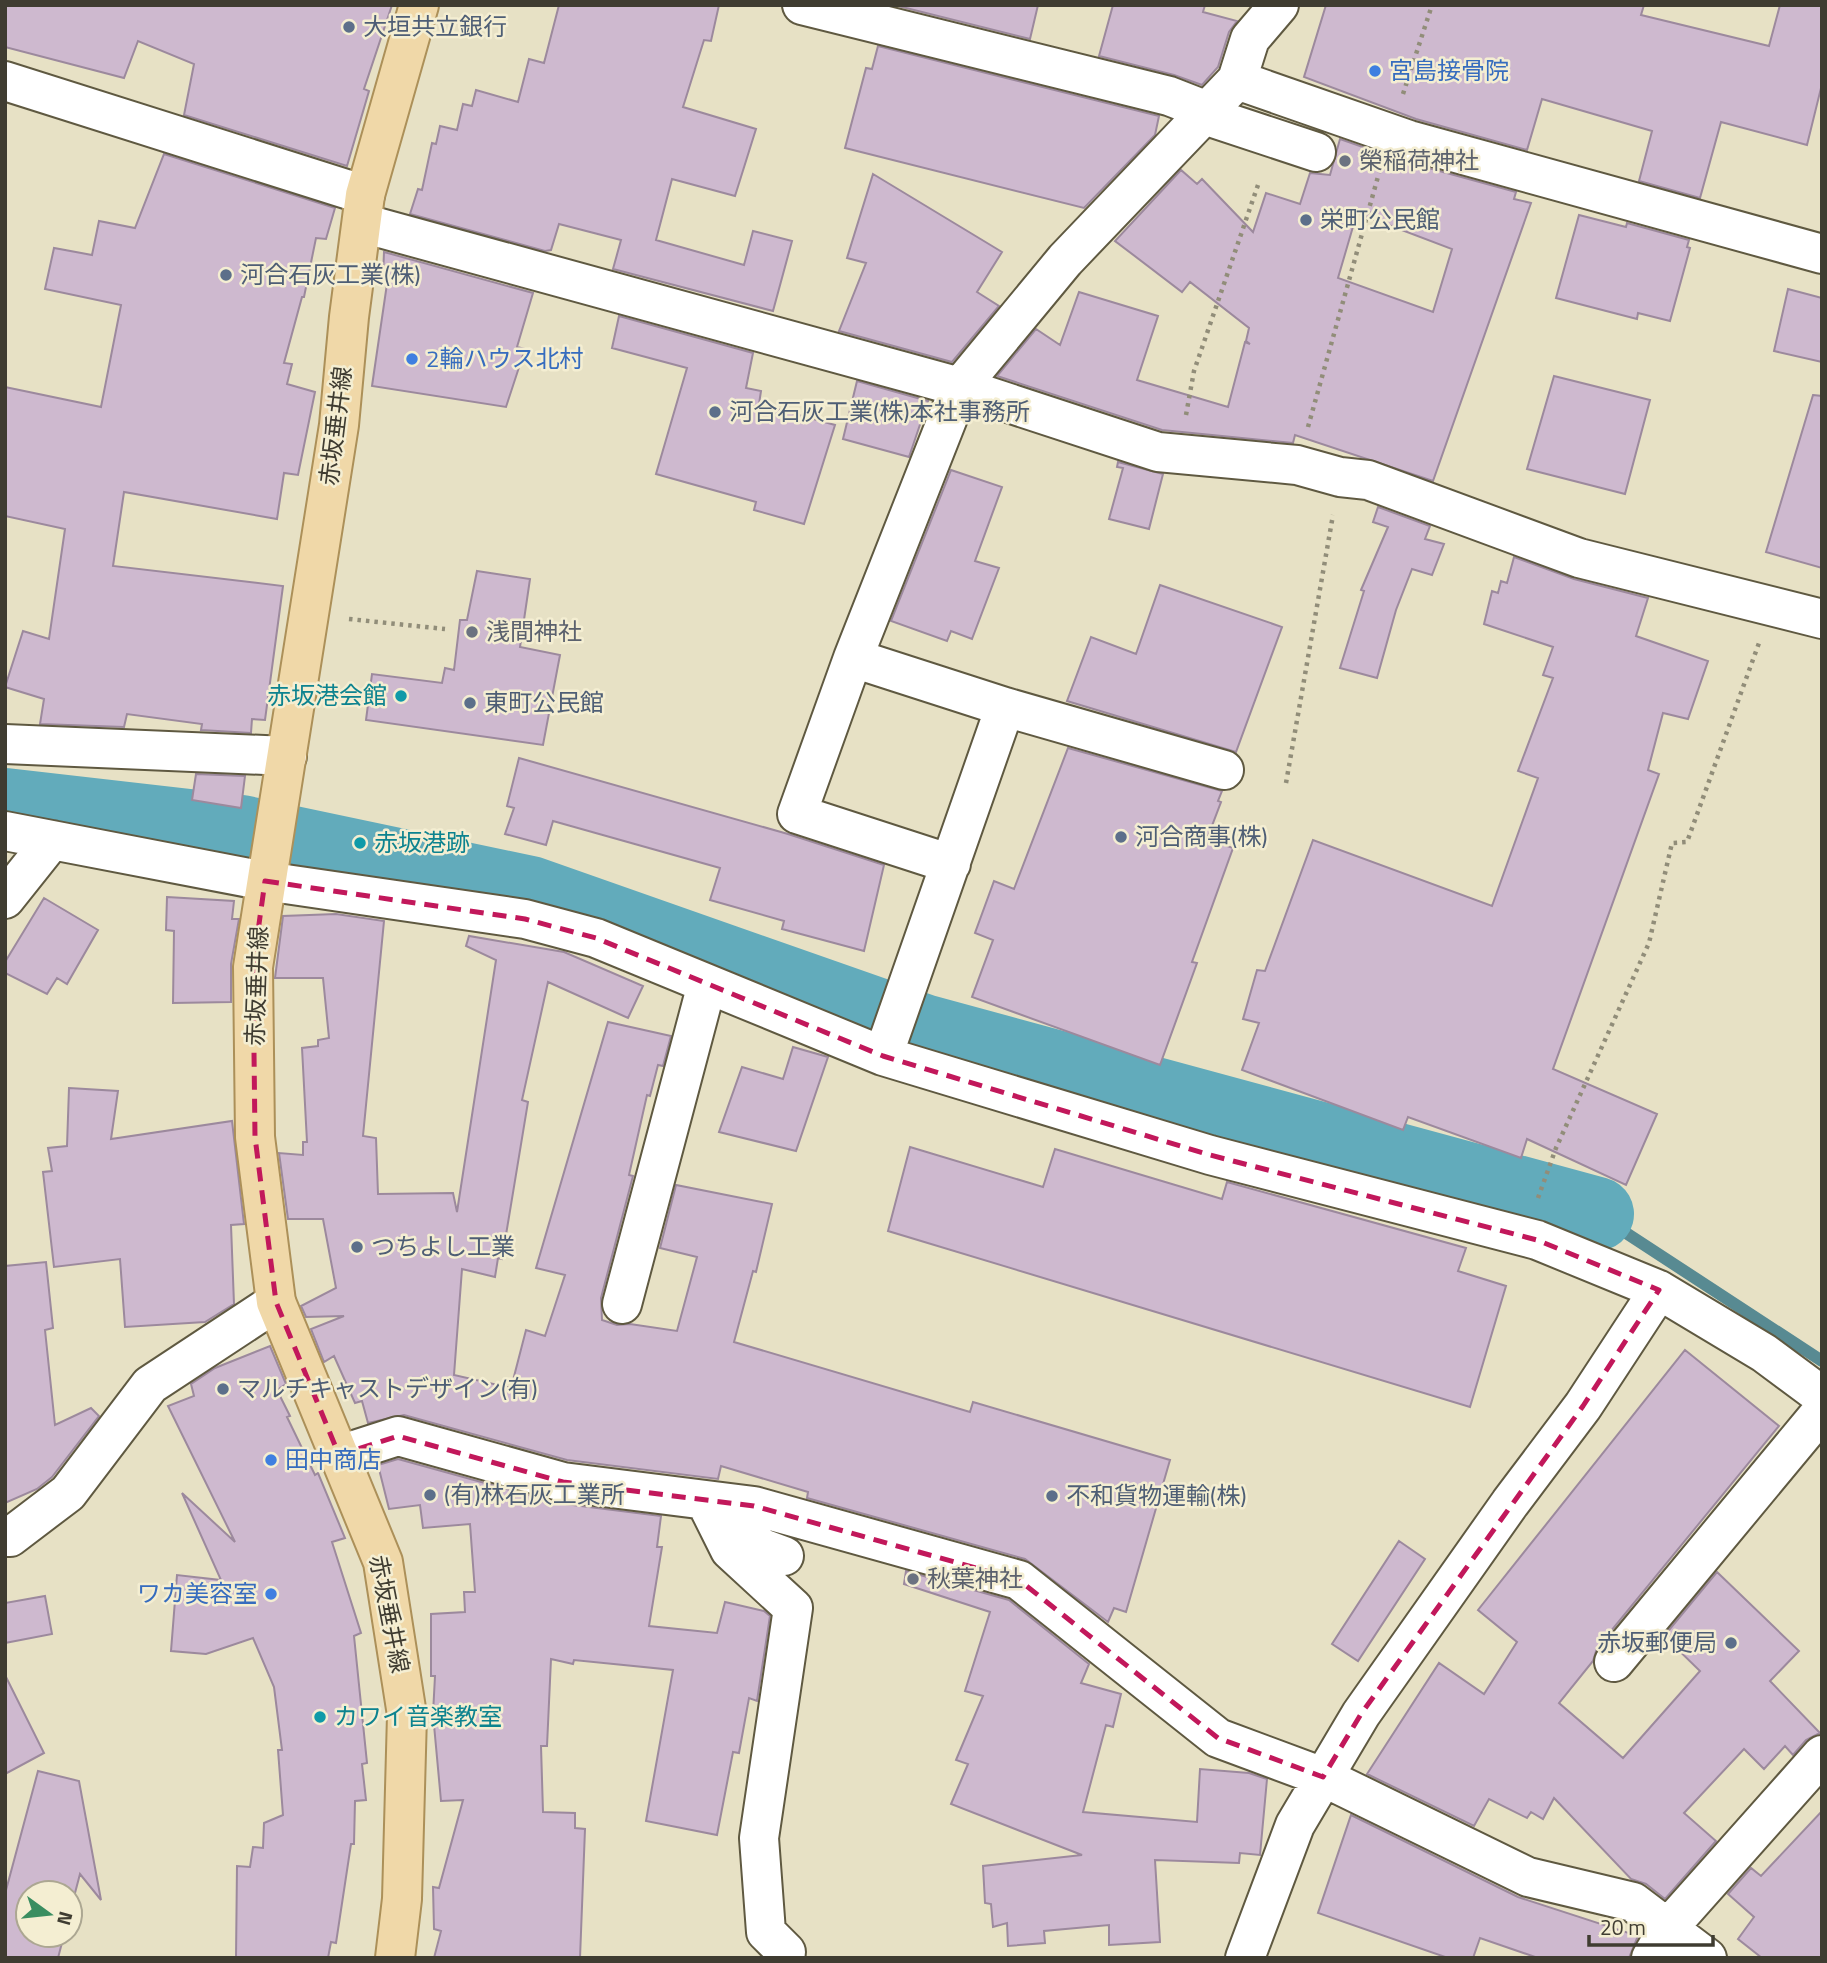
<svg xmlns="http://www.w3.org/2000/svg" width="1827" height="1963" font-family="'Titillium Web','Noto Sans JP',sans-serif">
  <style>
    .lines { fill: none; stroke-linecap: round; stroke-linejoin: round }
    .stream { stroke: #588a92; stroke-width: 12 }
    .river { stroke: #62abbb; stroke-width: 74 }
    .building { fill: #ceb9cf; stroke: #9c899d; stroke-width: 2; fill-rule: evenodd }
    .minor-casing { stroke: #5f5941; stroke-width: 42 }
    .major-casing { stroke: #ac9059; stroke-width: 42 }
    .path { stroke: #918d79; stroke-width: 4.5; stroke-dasharray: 3.5 5; stroke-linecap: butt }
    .minor { stroke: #fff; stroke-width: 38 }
    .major { stroke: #f0d8a8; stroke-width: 38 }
    .marked { fill: none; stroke: #c2185b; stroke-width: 5; stroke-dasharray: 14 9; stroke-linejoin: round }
    .service-dot { fill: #5c6f8a; stroke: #f4eed2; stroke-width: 2.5 }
    .shop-dot { fill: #3f7fe0; stroke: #f4eed2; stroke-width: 2.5 }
    .worship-dot { fill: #6b7280; stroke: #f4eed2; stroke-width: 2.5 }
    .culture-dot { fill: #0f9aa8; stroke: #f4eed2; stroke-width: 2.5 }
    .labels { text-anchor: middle; stroke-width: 5; stroke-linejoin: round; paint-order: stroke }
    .service-label { font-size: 24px; fill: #4e5e75; stroke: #f4eed2; text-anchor: start }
    .shop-label { font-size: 24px; fill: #366cbe; stroke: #f4eed2; text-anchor: start }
    .worship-label { font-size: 24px; fill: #5b616d; stroke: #f4eed2; text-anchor: start }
    .street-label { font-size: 24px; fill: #3f3c31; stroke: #f4eed2 }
    .culture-label { font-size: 24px; fill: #0d838f; stroke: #f4eed2; text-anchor: start }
  </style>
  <rect width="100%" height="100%" fill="#e7e1c5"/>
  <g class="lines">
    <path class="stream" d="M1597,1214L1822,1361"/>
    <path class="river" d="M5,805L241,832L530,893L923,1031L1597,1214"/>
  </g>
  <path class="building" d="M5,5H392L364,89L369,91L347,166L184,115L194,64L138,41L124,78L5,47Z
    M559,5H719L711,41L704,40L683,107L756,129L735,196L672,179L656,240L744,265L753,231L792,241L773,311L613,269L621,240L559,224L551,250L545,251L410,214L418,189L422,190L432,143L436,144L440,126L457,130L463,104L472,106L476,90L518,102L529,59L544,63Z
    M894,5H1038L1030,39Z
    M1113,5H1205L1203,12L1237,21L1229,32L1218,67L1202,85L1174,75L1099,56Z
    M1326,5H1644L1641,15L1769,46L1780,5H1822V84L1807,145L1721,122L1700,198L1639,181L1652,131L1542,99L1527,150L1416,119L1304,77Z
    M878,46L1159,116L1155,135L1084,208L845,148L866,68L872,69Z
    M1340,139L1403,161L1516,192L1514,199L1531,203L1433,481L1295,435L1293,443L1162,430L997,376L1036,329L1060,345L1079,292L1158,316L1137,380L1228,407L1245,342L1250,344L1246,341L1249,328L1190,282L1182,292L1115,241L1181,170L1197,184L1202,179L1253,232L1266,193L1300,204L1310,173L1330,175ZM1357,213L1452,249L1433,312L1338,278Z
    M164,154L335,208L326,239L316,238L304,297H302L284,363L292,364L287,384L315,392L298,475L284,473L277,519L124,492L113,566L283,586L265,720L252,719L251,733L201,730L202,724L127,714L124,727L40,724L44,699L5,687L23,631L49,639L65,529L5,516V387L101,407L121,305L45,289L54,248L92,255L99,221L135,228Z
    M873,174L1002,252L977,292L999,306L952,362L839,331L866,263L847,258Z
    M1579,215L1626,227L1627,223L1689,240L1687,247L1690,248L1670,321L1638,313L1637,319L1556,298Z
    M384,252L533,293L517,347L525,349L506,407L372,386L388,277L383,276Z
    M1788,289L1822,298V362L1774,351Z
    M619,316L753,353L746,388L761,391L759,404L835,425L804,524L754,510L756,502L656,474L687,368L612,348Z
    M1554,376L1650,400L1625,494L1527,469Z
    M857,381L928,401L909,457L843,439Z
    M1813,395L1822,396V568L1766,552Z
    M1118,462L1163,474L1149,529L1109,519L1123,468L1117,467Z
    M951,470L1002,487L975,561L999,568L972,639L951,631L947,641L891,621Z
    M1378,507L1430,526L1425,539L1444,544L1432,575L1412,569L1396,610L1377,678L1340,668L1364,591L1361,590L1388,527L1373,522Z
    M1514,557L1574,579L1648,598L1636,636L1708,661L1688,719L1663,713L1648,770L1659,774L1553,1069L1657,1114L1626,1185L1527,1139L1521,1158L1408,1117L1403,1130L1242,1070L1259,1023L1243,1019L1257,970L1265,971L1313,840L1492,906L1538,778L1518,771L1553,678L1543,675L1553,647L1484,624L1492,591L1498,593L1501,581L1507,583Z
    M477,571L530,579L520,647L560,655L543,745L366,720L372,674L442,683L445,668L454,670L460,620H467Z
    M1160,585L1282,627L1236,752L1067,701L1091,637L1136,654Z
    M1068,748L1222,791L1218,801L1221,802L1207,839L1233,848L1192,962L1197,963L1160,1065L972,997L993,940L975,933L994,881L1014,889Z
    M519,758L788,834L884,865L864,951L782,929L784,921L710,900L720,868L553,821L546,845L505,834L514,808L507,806Z
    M196,774L245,776L241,808L192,800Z
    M167,897L234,901L232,919H239L231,964V1002L173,1003L174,931L166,930Z
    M44,898L98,930L67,984L57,978L47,994L5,973V962Z
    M336,914L384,921L363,1136L376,1138L378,1194L453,1193L457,1212L496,960L466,946L469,936L564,952L643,986L628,1018L548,982L522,1100L528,1102L502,1259L498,1258L495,1277L462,1269L454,1375L511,1388L526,1330L545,1336L565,1275L536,1268L608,1022L671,1036L663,1066L658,1065L650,1096L647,1095L629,1175L633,1176L601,1298L602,1320L617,1325L630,1324L677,1331L697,1257L660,1248L676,1185L772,1204L756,1272L753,1271L734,1342L970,1412L973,1402L1170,1460L1126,1612L1114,1608L1108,1622L1025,1559L807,1498L808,1492L721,1466L718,1479L567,1460L404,1415L368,1423L362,1401L355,1403L334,1356L324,1362L311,1329L344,1316L306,1317L301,1306L336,1288L323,1219H288L279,1153L303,1155V1142H307L302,1048L318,1046V1040L329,1038L323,978H275L283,916Z
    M793,1047L828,1057L796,1151L719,1132L742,1067L783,1079Z
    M69,1088L118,1091L111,1139L232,1121L244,1224L231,1225L234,1304L205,1322L125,1327L120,1259L54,1267L43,1172L52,1171L48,1148L67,1146Z
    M910,1147L1043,1187L1055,1149L1222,1199L1227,1182L1466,1248L1458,1271L1506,1286L1470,1407L888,1231Z
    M46,1262L53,1328L45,1330L55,1425L91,1408L99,1416L52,1477L37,1489L5,1503V1266Z
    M270,1346L286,1384L277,1390L290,1416L287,1417L315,1475L318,1473L345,1538L332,1542L361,1633L354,1636L367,1763L362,1764L366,1800L355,1801L354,1844H351L336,1943L331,1942L328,1958H236L237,1866L250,1867L253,1847L263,1848L264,1823L283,1815L278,1750H282L274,1687L253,1638L206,1654L171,1651L177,1575L221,1580L182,1493L235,1542L168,1406L194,1396L191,1384L215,1368Z
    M1685,1350L1779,1426L1597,1648L1593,1661L1559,1703L1623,1758L1700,1671L1664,1636L1717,1572L1799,1651L1770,1681L1820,1733L1806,1740L1793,1755L1785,1746L1764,1769L1744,1749L1684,1813L1716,1841L1665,1899L1646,1884L1631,1879L1554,1798L1543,1819L1531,1812L1527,1818L1489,1799L1474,1826L1367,1774L1439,1663L1484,1694L1517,1642L1478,1610Z
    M398,1459L557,1503L661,1516L657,1547H662L649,1626L717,1633L725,1602L764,1611L770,1616L757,1701L749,1698L739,1753L733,1752L717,1835L646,1821L673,1670L574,1660L573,1664L551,1659L547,1746H541L543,1812L575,1813V1828L585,1829L580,1958H434L441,1931L434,1929L433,1887L439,1888L463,1800L441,1801L433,1714L435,1676H431V1614L465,1612L464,1592H475L470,1524L423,1528L420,1505L389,1509L378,1465Z
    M1399,1541L1425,1559L1358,1661L1332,1644Z
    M906,1571L1009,1600L1089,1664L1081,1683L1121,1694L1113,1727L1106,1725L1083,1812L1197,1822L1200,1769L1249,1773L1267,1779L1260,1855L1240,1853L1239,1863L1155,1860L1160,1942L1109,1945V1925L1044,1931L1045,1943L1008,1946L1007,1923L993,1927L991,1904L985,1903L983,1866L1082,1855L951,1804L968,1764L956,1760L983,1696L965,1691L990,1612L904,1584Z
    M45,1596L52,1634L5,1643V1603Z
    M5,1675L44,1753L5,1774Z
    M38,1771L79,1781L101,1900L80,1874L70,1912V1893H28V1935H64L58,1958H5V1894Z
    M1822,1811V1958H1762L1738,1939L1754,1917L1728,1894L1751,1868L1761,1876Z
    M1351,1815L1518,1897L1638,1936L1629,1958H1538L1480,1938L1473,1958H1448L1318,1913Z"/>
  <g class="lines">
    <defs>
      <path id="minor" d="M802,5L1169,96L1205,110
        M1237,80L1409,140L1822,254
        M5,81L365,195
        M1201,114L1316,152
        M362,223L960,387L1158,452L1297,465L1340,477L1368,480L1579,558L1822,619
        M853,658L960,387L1065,260L1237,80L1250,39L1279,5
        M1005,707L1224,770
        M5,744L287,756
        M5,831L265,881L525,919L596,938L883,1056L1210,1155L1537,1240L1659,1290L1764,1353L1822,1396
        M5,899L52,840
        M883,1056L1005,707L853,658L797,814L951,864
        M622,1304L707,984
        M339,1455L398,1436L563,1482L754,1506L1019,1580L1218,1738L1323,1777L1528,1877L1633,1902L1707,1958
        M705,1500L730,1550L793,1608L759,1838L766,1932L786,1952
        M739,1511L757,1546L784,1556
        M5,1537H10L68,1493L150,1385L276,1302
        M1614,1662L1822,1411
        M1245,1958L1295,1825L1361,1714L1510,1503L1583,1406L1659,1290
        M1651,1958L1669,1927L1822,1755"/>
      <path id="major" d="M395,1958L402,1899L407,1715L383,1562L276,1302L255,1137L253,967L339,425L349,317L365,195L419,5"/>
    </defs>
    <use href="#minor" class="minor-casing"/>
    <use href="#major" class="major-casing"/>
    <path class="path" d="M1403,94L1432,5
      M1186,415L1194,371L1259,182
      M1308,427L1379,173
      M349,619L445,629
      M1286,783L1333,515
      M1538,1198L1556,1148L1649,943L1672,843L1687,842L1759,643"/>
    <use href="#minor" class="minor"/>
    <use href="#major" class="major"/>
  </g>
  <path class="marked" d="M265,881L525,919L596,938L883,1056L1210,1155L1537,1240L1659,1290L1583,1406L1361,1714L1323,1777L1218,1738L1019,1580L754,1506L563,1482L398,1436L339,1455L276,1302L255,1137L253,967Z"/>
  <g class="service-dot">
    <circle cx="349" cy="27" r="7"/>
    <circle cx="1306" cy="220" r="7"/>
    <circle cx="226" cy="275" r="7"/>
    <circle cx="715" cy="412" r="7"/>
    <circle cx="470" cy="703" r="7"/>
    <circle cx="1121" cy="837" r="7"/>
    <circle cx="357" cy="1247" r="7"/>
    <circle cx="223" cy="1389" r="7"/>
    <circle cx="430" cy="1495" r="7"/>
    <circle cx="1052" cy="1496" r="7"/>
    <circle cx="1731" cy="1643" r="7"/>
  </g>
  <g class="shop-dot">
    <circle cx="1375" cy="71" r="7"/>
    <circle cx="412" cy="359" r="7"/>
    <circle cx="271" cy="1460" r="7"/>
    <circle cx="271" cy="1594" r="7"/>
  </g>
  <g class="worship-dot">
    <circle cx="1345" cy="161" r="7"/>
    <circle cx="472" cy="632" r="7"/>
    <circle cx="913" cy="1579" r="7"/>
  </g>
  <g class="culture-dot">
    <circle cx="401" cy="696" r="7"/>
    <circle cx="360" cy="843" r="7"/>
    <circle cx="320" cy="1717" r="7"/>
  </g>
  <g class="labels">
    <g class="service-label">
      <text x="363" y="35">大垣共立銀行</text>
      <text x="1320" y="228">栄町公民館</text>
      <text x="240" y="283">河合石灰工業(株)</text>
      <text x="729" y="420">河合石灰工業(株)本社事務所</text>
      <text x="484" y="711">東町公民館</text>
      <text x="1135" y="845">河合商事(株)</text>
      <text x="371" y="1255">つちよし工業</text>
      <text x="237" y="1397">マルチキャストデザイン(有)</text>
      <text x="444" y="1503">(有)林石灰工業所</text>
      <text x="1066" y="1504">不和貨物運輸(株)</text>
      <text x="1717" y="1651" text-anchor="end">赤坂郵便局</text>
    </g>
    <g class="shop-label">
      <text x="1389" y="79">宮島接骨院</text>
      <text x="426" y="367">2輪ハウス北村</text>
      <text x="285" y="1468">田中商店</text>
      <text x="257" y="1602" text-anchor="end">ワカ美容室</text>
    </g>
    <g class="worship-label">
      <text x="1359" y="169">榮稲荷神社</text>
      <text x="486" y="640">浅間神社</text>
      <text x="927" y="1587">秋葉神社</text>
    </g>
    <g class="street-label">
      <text transform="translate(336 426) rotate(-83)" y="8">赤坂垂井線</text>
      <text transform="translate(257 986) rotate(-88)" y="8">赤坂垂井線</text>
      <text transform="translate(389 1614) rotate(79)" y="8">赤坂垂井線</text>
    </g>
    <g class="culture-label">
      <text x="387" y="704" text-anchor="end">赤坂港会館</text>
      <text x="374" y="851">赤坂港跡</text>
      <text x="334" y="1725">カワイ音楽教室</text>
    </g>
  </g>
  <rect width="1827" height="1963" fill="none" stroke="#3f3c31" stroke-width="14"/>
  <g transform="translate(49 1914) rotate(105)"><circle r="33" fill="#f4eed2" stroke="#aca792" stroke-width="2"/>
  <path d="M0-5L12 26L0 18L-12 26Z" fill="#3a8e61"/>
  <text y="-10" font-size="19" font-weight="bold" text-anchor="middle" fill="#3f3c31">N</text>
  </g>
  <path d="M1589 1935v10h124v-10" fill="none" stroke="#3f3c31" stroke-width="3.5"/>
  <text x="1600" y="1935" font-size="21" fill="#3f3c31" stroke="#f4eed2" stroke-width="5" paint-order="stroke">20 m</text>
</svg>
